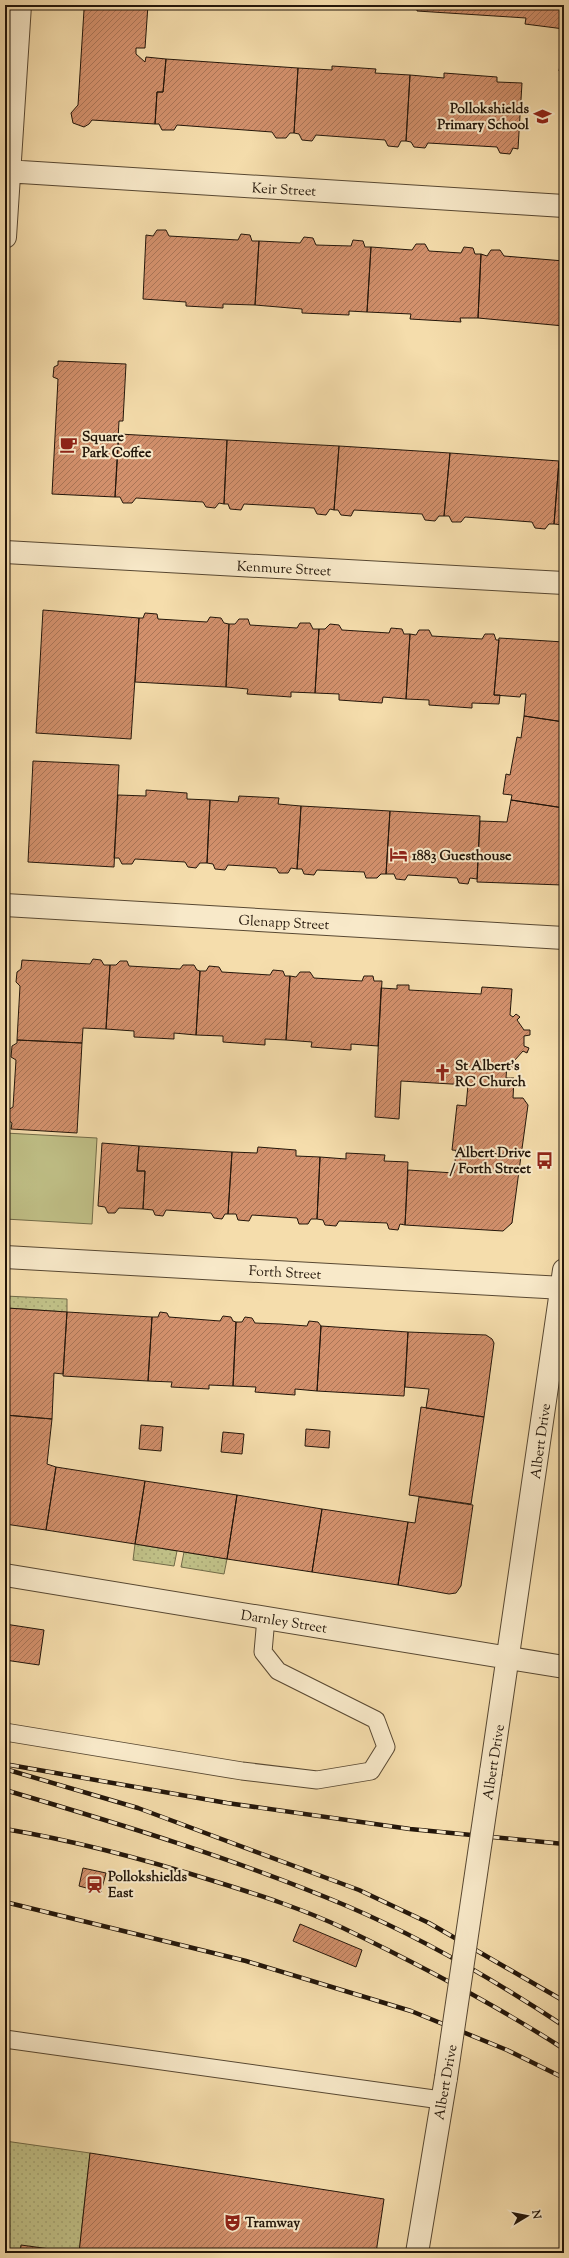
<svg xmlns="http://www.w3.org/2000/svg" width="569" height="2258" font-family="'Sorts Mill Goudy',serif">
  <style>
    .green { fill: #c0c087; stroke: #726b48 }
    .garden { fill: url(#garden-dots); stroke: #726b48 }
    .building { fill: url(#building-hatch); stroke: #23160a }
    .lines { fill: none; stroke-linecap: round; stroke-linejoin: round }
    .service-casing { stroke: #584832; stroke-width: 19 }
    .minor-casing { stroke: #584832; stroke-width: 24 }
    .tertiary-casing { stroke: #584832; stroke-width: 24 }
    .service { stroke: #f8e9c9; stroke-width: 17 }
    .minor { stroke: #f8e9c9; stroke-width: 22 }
    .tertiary { stroke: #f8e9c9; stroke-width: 22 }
    .rail-casing { stroke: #23160a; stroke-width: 4.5 }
    .rail { stroke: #f8e9c9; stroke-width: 3; stroke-dasharray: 9; stroke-linecap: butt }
    .tertiary-bridge-casing { stroke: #584832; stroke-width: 24; stroke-linecap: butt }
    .tertiary-bridge { stroke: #f8e9c9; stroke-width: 22 }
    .labels { text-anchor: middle; stroke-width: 4; stroke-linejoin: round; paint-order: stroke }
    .poi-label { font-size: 14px; font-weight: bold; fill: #23160a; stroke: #f8e9c9; text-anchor: start }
    .street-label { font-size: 14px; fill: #23160a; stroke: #f8e9c9 }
  </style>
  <defs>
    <pattern id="garden-dots" width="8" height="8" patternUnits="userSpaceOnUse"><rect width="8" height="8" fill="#c0c087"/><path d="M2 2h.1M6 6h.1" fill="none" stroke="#a5a473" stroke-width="1.8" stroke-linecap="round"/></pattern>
    <pattern id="building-hatch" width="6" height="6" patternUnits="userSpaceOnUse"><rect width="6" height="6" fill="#d2906c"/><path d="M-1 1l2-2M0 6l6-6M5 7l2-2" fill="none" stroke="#aa7557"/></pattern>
  </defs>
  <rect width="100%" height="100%" fill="#f5ddac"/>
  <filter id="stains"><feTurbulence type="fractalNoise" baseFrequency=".005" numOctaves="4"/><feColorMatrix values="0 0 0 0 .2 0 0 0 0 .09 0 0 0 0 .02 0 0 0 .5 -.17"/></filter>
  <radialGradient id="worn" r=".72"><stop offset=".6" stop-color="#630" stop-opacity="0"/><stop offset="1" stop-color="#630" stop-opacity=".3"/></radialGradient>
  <path class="green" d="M5,1133L97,1138L92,1224L5,1219Z"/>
  <path class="garden" d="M5,1296L67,1299V1312L7,1308L5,1310Z
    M135,1544L177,1551L174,1566L133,1560Z
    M184,1552L227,1559L224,1574L181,1567Z
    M5,2141L90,2153L79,2253L21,2246L20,2253H5Z"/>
  <path class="building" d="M79,5H148L145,48H136V54L145,62L146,57L166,59L163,92H157L155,124L92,120L89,124L84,127L73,123L71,113L78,105L84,10Z
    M417,5H564V29L525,24L526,18L417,11Z
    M564,42V72L559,71Z
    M166,59L298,68L294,133H290L286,138H276L272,132L177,125L174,130H162L159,124H155L157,92H163Z
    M332,66L376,69L375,73L410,75L406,141H401L398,147L388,146L385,140L316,135L312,141L302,140L299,134L294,133L298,68L332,70Z
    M444,73L497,77V82L522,83L518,149L513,148L510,154L500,153L497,147L428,143L425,148L414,147L411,142L406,141L410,75L444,78Z
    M157,230H166L169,236L238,240L241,234L250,235L252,241H259L255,305L223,304V308L186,306V302L143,299L146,235L153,236Z
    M304,237L313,238L316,245L351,246L353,240L363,241L365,247H371L367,312L349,311V315L302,313V309L255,305L259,241L300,243Z
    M416,244H425L429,251L461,253L464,247L473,248L475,254H481L478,318H460L461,322L410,319L411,314L367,312L371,247L412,250Z
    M491,250H500L504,256L564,261V326L478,318L481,254L487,256Z
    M58,361L126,364L123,421H119L115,497L52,494L58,379L53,377L54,367L58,365Z
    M119,434L227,440L224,504L219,503L215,508L206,507L203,502L136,498L132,503H123L120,497H115Z
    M227,440L339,446L334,510L330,509L326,515L317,514L314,508L244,504L241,510L230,509L228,504H224Z
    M339,446L450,453L444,516H439L435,521L425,520L422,514L354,510L351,516L341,515L338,510H334Z
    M450,453L559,461L554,524H549L545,529L535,528L532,522L465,517L461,522H452L449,516H444Z
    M564,459V525L554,524L559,461Z
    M43,610L139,618L131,739L36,733Z
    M145,613L157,614L158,619L207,622L210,617L221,618L224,623L229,624L226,687L135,682L139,618H143Z
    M239,619H248L250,625L297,628L300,623H310L313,629H319L315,693L291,692V697L247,694L248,689L226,687L229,624H235Z
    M330,624L339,625L342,630L389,633L391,628L402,629L404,634H410L406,699L383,697L382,703L339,700V694L315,693L319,629H325Z
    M419,630H429L432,636L482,639L485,634H494L496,640H499L494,695H500L499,704L472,703V708L429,705V700L406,699L410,634L416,635Z
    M499,638L564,642V722L524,716L526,694H521L520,697L494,695Z
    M524,716L564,722V808L511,800L512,795L503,794L506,774L510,775L517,737L521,738Z
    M33,761L119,765L114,867L28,862Z
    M146,790L187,793V799L210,800L207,863H200L196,868L188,867L185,862L135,859L132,864H122L119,858H114L118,795L146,796Z
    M239,796L279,798L278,804L301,806L297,869L291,868L288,873H279L276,868L228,865L225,870L215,869L213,864L207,863L210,800L238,802Z
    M511,800L564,808V883L562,885L477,882L480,821L507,822Z
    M301,806L390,811L386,874H381L377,878H366L364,872L317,870L314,875L304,874L302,869H297Z
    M390,811L480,816L477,879L470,878L468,884L459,883L457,878L408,875L405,880L396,879L394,874H386Z
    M93,959L101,960L104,965H110L106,1029L83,1028L82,1043L17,1040L20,986L16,982L17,972L21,969L22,960L90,964Z
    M120,961H127L129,966L180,969L183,965H194L197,970L200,971L196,1035L174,1033V1039L134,1037V1031L106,1029L110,965H116Z
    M209,966L219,967L222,972L270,975L273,970L283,971L285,976H290L286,1040L265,1039V1045L223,1042V1036L196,1035L200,971H206Z
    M300,972H310L314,978L362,981L364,976H373L374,981H382L378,1046L351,1044V1050L311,1047L312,1042L286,1040L290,976L296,977Z
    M397,985H409V990L481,994L482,987L512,989L510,1015L513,1017L516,1014L520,1017L517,1020L524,1030H530V1035L524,1036V1046L529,1048L527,1053L523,1051L514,1061L517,1065L512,1068L509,1063L507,1065L506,1078H514L513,1098H523L528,1105L521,1156L452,1150L457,1105L466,1106L468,1085L401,1081L399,1119L375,1117L381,988L397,989Z
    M17,1040L82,1043L77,1133L11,1129L12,1123L8,1120V1110L13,1107L16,1060L11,1057L12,1046L17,1043Z
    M102,1143L139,1146L137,1171H145L143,1209L119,1208L115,1213H108L105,1207L98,1206Z
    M139,1146L232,1152L228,1214H225L222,1219L214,1218L211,1213L166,1210L163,1216L155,1215L153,1210L143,1209L145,1171H137Z
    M258,1147L296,1150V1156L320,1157L317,1219H311L308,1224H299L297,1218L252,1215L249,1221L238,1220L236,1214H228L232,1152L257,1153Z
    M456,1150L521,1156L512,1223L503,1231L405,1225L408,1170L454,1173Z
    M346,1153L385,1155L384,1161L408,1162L405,1225L400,1224L398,1230L389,1229L387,1223L339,1221L336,1226L325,1225L323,1220L317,1219L320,1157L346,1159Z
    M7,1308L67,1312L63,1374L54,1373L52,1419L5,1415V1310Z
    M67,1312L152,1317L148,1381L63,1376Z
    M160,1312L167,1313L169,1317L220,1321L223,1316L231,1317L233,1321L236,1322L233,1386L209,1385V1389L171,1387L172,1382L148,1381L152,1317H158Z
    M245,1317L252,1318L255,1323L280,1324L307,1326L309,1321L318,1322L321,1326L317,1391L295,1389V1395L255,1392L256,1387L233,1386L236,1322H242Z
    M321,1326L408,1332L404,1396L317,1391Z
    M408,1332L486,1335L492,1339L494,1343L484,1417L426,1408L429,1389L405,1387Z
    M421,1407L484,1417L471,1504L409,1495Z
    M5,1415L52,1419L47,1464L56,1467L46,1530L5,1524Z
    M141,1425L163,1427L161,1451L139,1449Z
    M306,1429L330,1431L329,1448L305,1446Z
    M223,1432L244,1434L242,1454L221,1452Z
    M56,1467L145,1481L135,1544L46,1530Z
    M145,1481L237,1495L227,1559L135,1544Z
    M237,1495L322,1509L312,1572L227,1559Z
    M419,1497L473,1505L461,1586L456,1593L449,1594L398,1585L408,1522L415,1523Z
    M322,1509L408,1522L398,1585L312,1572Z
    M5,1624L44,1630L39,1665L5,1660Z
    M83,1868L106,1873L101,1892L79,1886Z
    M300,1924L362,1950L356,1967L293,1941Z
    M90,2153L384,2199L376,2253H20L21,2245L79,2253Z"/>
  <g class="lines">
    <defs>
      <path id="service" d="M5,1732L242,1771L317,1780L371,1771L386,1747L376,1720L278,1671L263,1652L266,1618
        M5,2039L441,2100"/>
      <path id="minor" d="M5,171L564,206
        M5,237L20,5
        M5,552L564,583
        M5,905L564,938
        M5,1257L564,1288"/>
      <path id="tertiary" d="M5,1575L564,1667
        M491,1772L564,1270
        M417,2253L446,2078"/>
    </defs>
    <use href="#service" class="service-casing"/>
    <use href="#minor" class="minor-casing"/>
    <use href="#tertiary" class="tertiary-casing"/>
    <use href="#service" class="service"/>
    <use href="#minor" class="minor"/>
    <use href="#tertiary" class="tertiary"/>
    <defs>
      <path id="rail" d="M10,1765L227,1803L410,1829L564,1844
        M5,1769L138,1808L359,1890L429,1923L564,2001
        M5,1790C120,1824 236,1859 347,1906C422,1938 496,1981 564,2026
        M5,1829C77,1841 147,1860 217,1882C259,1895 303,1909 343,1928C418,1964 494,2004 564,2049
        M5,1902L246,1961L411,2011L507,2050L564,2078"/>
    </defs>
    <use href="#rail" class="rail-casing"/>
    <use href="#rail" class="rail"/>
    <defs>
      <path id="tertiary-bridge" d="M446,2078L491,1772"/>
    </defs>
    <use href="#tertiary-bridge" class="tertiary-bridge-casing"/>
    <use href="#tertiary-bridge" class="tertiary-bridge"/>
  </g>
  <defs>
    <symbol id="school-bare" viewBox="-9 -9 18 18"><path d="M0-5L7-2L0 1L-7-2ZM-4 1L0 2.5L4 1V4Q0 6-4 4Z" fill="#8f2418" stroke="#f8e9c9" stroke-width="2.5" paint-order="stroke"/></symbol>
    <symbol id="cafe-bare" viewBox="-9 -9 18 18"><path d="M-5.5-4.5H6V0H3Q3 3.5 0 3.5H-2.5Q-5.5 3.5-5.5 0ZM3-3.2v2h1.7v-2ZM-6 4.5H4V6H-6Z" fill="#8f2418" stroke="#f8e9c9" stroke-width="2.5" paint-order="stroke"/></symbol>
    <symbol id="hotel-bare" viewBox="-9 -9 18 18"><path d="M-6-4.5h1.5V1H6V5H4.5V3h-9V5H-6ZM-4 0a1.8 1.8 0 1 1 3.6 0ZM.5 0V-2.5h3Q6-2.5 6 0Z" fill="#8f2418" stroke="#f8e9c9" stroke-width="2.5" paint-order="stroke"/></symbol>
    <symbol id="church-bare" viewBox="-9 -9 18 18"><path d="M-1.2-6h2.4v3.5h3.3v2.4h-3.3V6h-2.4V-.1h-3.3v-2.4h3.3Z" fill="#8f2418" stroke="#f8e9c9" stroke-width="2.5" paint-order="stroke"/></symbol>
    <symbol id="bus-bare" viewBox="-9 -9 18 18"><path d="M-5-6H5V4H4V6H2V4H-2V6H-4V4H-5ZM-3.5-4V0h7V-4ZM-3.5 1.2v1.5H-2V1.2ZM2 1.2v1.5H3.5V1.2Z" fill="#8f2418" stroke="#f8e9c9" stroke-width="2.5" paint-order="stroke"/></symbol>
    <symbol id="station-bare" viewBox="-9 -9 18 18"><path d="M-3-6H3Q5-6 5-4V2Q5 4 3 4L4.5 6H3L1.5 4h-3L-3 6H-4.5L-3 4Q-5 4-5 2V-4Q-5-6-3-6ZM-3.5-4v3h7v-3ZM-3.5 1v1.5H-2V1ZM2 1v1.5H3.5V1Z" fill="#8f2418" stroke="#f8e9c9" stroke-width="2.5" paint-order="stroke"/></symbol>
    <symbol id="theatre-bare" viewBox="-9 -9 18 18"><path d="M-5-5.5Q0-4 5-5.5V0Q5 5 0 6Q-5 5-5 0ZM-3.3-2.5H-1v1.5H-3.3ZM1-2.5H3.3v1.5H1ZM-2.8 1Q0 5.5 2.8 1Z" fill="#8f2418" stroke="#f8e9c9" stroke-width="2.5" paint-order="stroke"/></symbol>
  </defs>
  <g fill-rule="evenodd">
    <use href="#school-bare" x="530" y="104" width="25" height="25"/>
    <use href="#cafe-bare" x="56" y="432" width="25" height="25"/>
    <use href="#hotel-bare" x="386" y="842" width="25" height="25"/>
    <use href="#church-bare" x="430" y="1060" width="25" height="25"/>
    <use href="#bus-bare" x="532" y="1148" width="25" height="25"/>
    <use href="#station-bare" x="82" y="1872" width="25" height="25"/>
    <use href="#theatre-bare" x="220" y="2210" width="25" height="25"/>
  </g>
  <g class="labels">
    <g class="poi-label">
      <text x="529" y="113" text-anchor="end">Pollokshields<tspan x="529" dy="16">Primary School</tspan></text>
      <text x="82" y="441">Square<tspan x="82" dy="16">Park Coffee</tspan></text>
      <text x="412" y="860">1883 Guesthouse</text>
      <text x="455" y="1070">St Albert's<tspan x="455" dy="16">RC Church</tspan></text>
      <text x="531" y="1157" text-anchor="end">Albert Drive<tspan x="531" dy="16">/ Forth Street</tspan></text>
      <text x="108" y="1881">Pollokshields<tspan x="108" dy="16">East</tspan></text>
      <text x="245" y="2227">Tramway</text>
    </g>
    <g class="street-label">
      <text transform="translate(284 189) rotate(3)" y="5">Keir Street</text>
      <text transform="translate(284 568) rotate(3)" y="5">Kenmure Street</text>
      <text transform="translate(284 922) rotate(3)" y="5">Glenapp Street</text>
      <text transform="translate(285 1272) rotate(3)" y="5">Forth Street</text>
      <text transform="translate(540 1441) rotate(-82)" y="5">Albert Drive</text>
      <text transform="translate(284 1621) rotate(9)" y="5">Darnley Street</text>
      <text transform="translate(493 1762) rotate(-81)" y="5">Albert Drive</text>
      <text transform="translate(445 2082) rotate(-80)" y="5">Albert Drive</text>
    </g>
  </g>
  <rect width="569" height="2258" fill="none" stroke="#f5ddac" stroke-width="20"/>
  <rect x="6" y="6" width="557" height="2246" fill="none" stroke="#23160a" stroke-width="2"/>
  <rect x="10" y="10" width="549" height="2238" fill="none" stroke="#23160a"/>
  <g transform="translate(527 2216) rotate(80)" stroke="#f8e9c9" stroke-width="3" paint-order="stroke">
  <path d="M0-3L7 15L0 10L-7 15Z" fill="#23160a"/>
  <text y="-6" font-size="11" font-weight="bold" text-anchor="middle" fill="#23160a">N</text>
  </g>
  <rect width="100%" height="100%" filter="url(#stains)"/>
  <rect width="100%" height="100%" fill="url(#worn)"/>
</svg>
